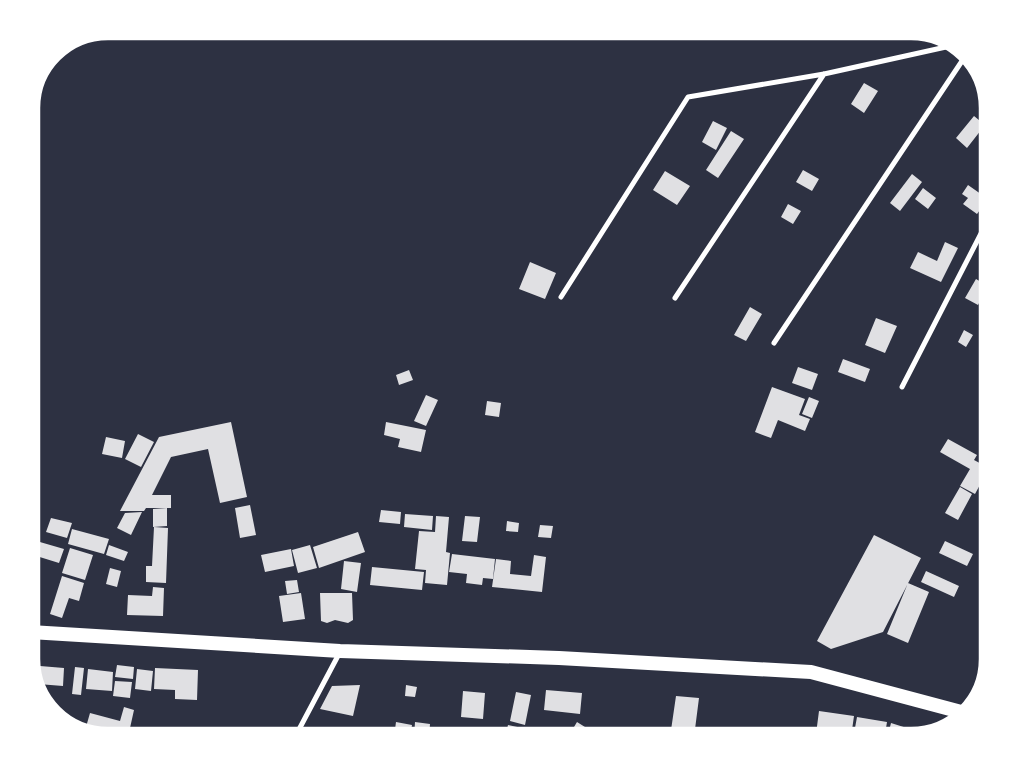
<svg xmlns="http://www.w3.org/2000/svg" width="1019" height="767" font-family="'Crimson Pro',serif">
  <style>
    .building { fill: #e0e0e3 }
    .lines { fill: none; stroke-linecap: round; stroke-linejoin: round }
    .minor { stroke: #fff; stroke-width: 5 }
    .trunk { stroke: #fff; stroke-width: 14 }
    .rim { fill: none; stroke: #fff; stroke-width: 2.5 }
  </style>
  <rect width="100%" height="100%" fill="#2d3142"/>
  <path class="building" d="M864,83L878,91L864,113L851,104Z
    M974,116L985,125L967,148L956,138Z
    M713,121L727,128L716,150L702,142Z
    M731,131L744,139L718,178L706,170Z
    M803,170L819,179L812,191L796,182Z
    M665,171L690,186L677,205L653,190Z
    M912,174L922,182L900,211L890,203Z
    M968,185L988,199L977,214L963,204L968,198L962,194Z
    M923,188L936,198L928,209L915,199Z
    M788,204L801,211L793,224L781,217Z
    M945,242L958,248L941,282L910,268L918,252L937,261Z
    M530,262L556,273L545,299L519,289Z
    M976,279L988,286L978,305L965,298Z
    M750,307L762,314L746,341L734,335Z
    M876,318L897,326L885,353L865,345Z
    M964,330L973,335L966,347L958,342Z
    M843,359L870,369L865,382L838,372Z
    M798,367L818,374L812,390L792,383Z
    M409,370L413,380L399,385L396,375Z
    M772,387L805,399L799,415L810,419L805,431L778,420L771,438L755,432Z
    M426,395L438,400L426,426L414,421Z
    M809,397L819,401L812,418L802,414Z
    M487,401L501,403L499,417L485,415Z
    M231,422L247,497L220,503L208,449L171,457L152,495H171V508H146L144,511H120L159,437Z
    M386,422L426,430L421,452L398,447L400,439L384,435Z
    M138,434L154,442L141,467L125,459Z
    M106,437L125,441L122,458L102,454Z
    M948,439L977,455L974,460L989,468L975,494L960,486L970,469L940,452Z
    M960,487L972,494L958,520L945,513Z
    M250,505L256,535L240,538L235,508Z
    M167,508V526L153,527V509Z
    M381,510L401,512L400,524L379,522Z
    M142,512L131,535L117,528L125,513Z
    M405,514L433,516L432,530L404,527Z
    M436,516L449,517L446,552L450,553L447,585L425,583L426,570L415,569L419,531L435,532Z
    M465,516L480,517L477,542L462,541Z
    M51,518L72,523L67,538L46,532Z
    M507,521L519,523L518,532L506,531Z
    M540,525L553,526L551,538L538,537Z
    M154,527L168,528L166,583L146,582V566H152Z
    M72,529L109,539L104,554L68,544Z
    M358,532L365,552L319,568L313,547Z
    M874,535L921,558L883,632L831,649L817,641Z
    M33,540L64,549L59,563L30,554Z
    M945,541L973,554L967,566L939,553Z
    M109,545L128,552L124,561L106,555Z
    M310,545L317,568L298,573L292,550Z
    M70,548L93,555L85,580L62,573Z
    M291,549L294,566L265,572L261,555Z
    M452,554L495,559L493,579L483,578L482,585L466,583L467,574L449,572Z
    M534,555L546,557L542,592L492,587L496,559L511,561L510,574L531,576Z
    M344,561L361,563L357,592L341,589Z
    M372,567L424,572L422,590L370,585Z
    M110,568L121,571L117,587L106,584Z
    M926,571L959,586L954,597L921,582Z
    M62,576L84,583L79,601L69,598L62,618L50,614Z
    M297,580L299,592L287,594L285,581Z
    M908,583L929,592L908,643L887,634Z
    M153,587L164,588L163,616L127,615L128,595L152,596Z
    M301,593L305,619L283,622L279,596Z
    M320,593H352L353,620L348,623L335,620L327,623L321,621Z
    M117,665L134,667L133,679L115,677Z
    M40,666L64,668L63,686L38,684Z
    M75,667L84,668L81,695L72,694Z
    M155,668L198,670L197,700L175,699V690L154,689Z
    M88,669L113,672L112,691L86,689Z
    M137,669L153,671L151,691L135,689Z
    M115,681L132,682L130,698L113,696Z
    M360,685L353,716L320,709L332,686Z
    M406,685L417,687L415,697L405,696Z
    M546,690L582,693L580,714L544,710Z
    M463,691L485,693L483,719L461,717Z
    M516,692L531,695L525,725L510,721Z
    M676,696L699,698L694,737H670Z
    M44,701L55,704L53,712L48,706Z
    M124,707L134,710L128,737L86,727L90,713L120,721Z
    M819,711L854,716L851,737H836L816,734Z
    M857,717L887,722L885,734L855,728Z
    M396,722L412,725L410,737H394Z
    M415,722L430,724L429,737H414Z
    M577,722L593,732L590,737H580L571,732Z
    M891,723L910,729L907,736L889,731Z
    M508,725L522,728L520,737H505Z
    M606,729L613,736L597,737Z
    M462,733L475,736V737H461Z"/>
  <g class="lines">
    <path class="minor" d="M561,297L688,97L824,74L955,45
      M675,298L824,74
      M774,343L966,55
      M902,387L989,218
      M295,737L340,652"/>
    <path class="trunk" d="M30,632L340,651L559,658L811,672L965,713"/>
  </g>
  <path d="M0 0H1019V767H0ZM108 39H911A69 69 0 0 1 980 108V659A69 69 0 0 1 911 728H108A69 69 0 0 1 39 659V108A69 69 0 0 1 108 39Z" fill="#fff" fill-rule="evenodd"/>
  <path class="rim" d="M108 39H911A69 69 0 0 1 980 108V659A69 69 0 0 1 911 728H108A69 69 0 0 1 39 659V108A69 69 0 0 1 108 39Z"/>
</svg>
